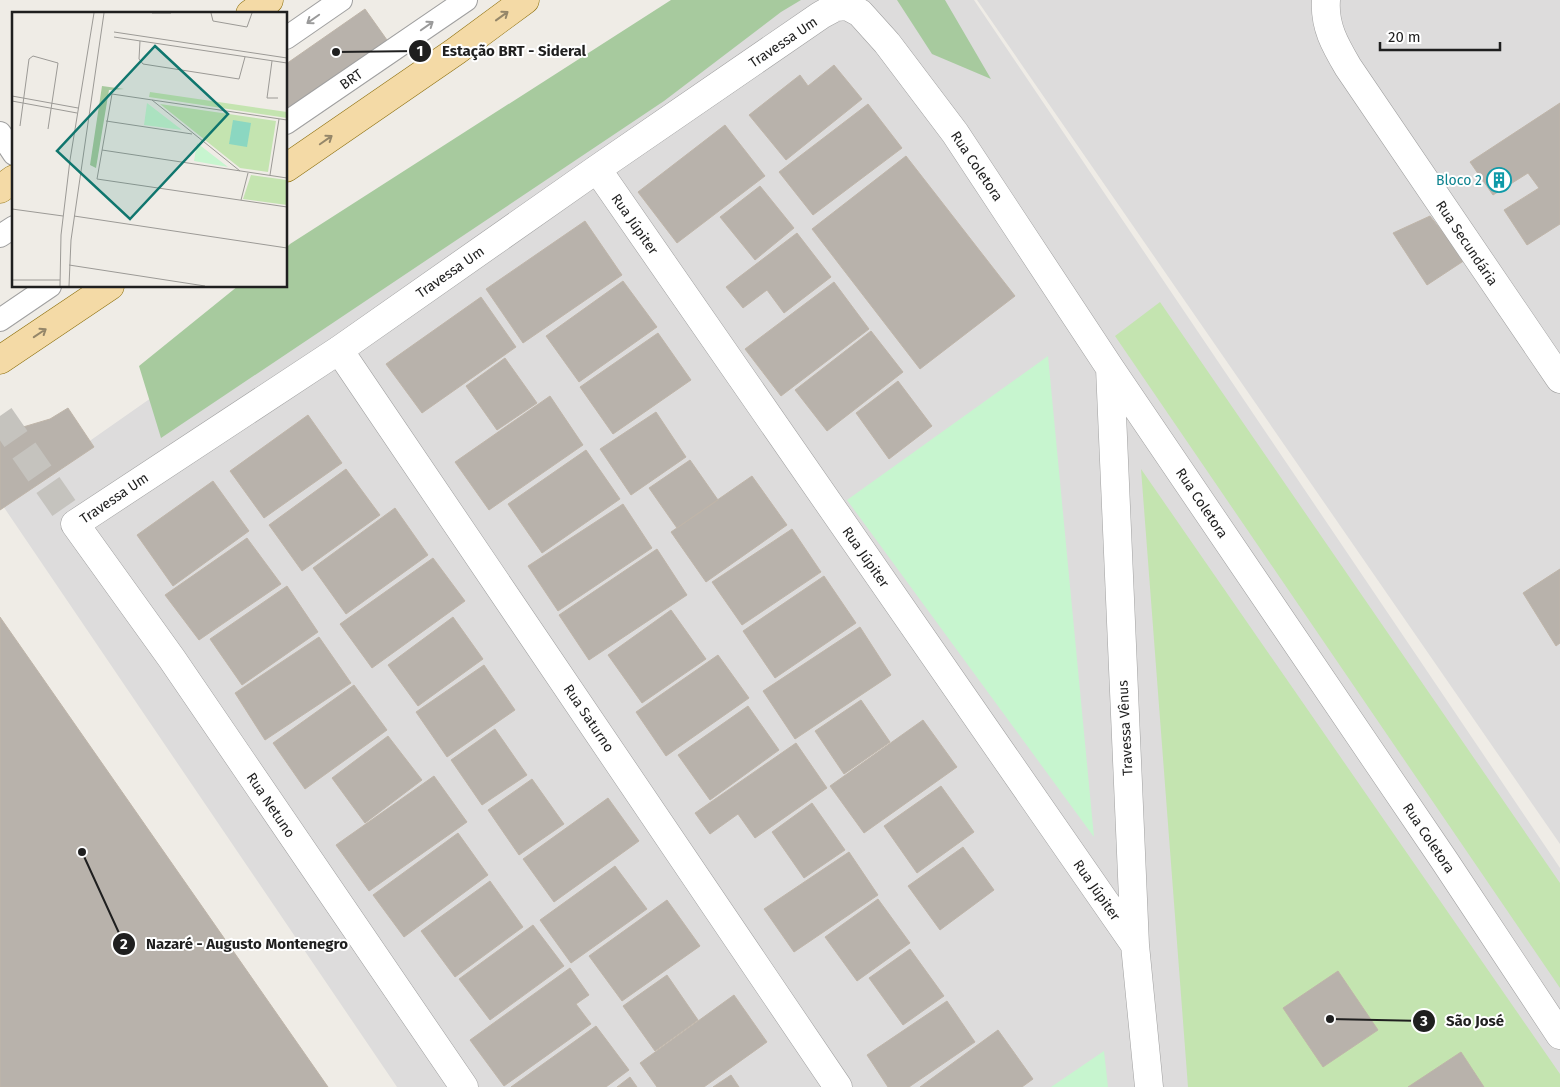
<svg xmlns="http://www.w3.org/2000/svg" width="1560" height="1087" font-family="'Fira Sans',sans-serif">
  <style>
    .residential { fill: #dddcdc }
    .grass { fill: #c4e4b0 }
    .forest { fill: #a7ca9e }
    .park { fill: #c7f5cf }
    .building { fill: #b8b2ab; stroke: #bfb5a9 }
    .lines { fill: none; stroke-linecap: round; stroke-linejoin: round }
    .street-tunnel { stroke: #c5c3be; stroke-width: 28; stroke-dasharray: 28 14; stroke-linecap: butt }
    .lane-casing { stroke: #a0a0a0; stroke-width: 24 }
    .street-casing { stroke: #a0a0a0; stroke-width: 29 }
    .primary-casing { stroke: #8c6f0d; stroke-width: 29 }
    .lane { stroke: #fff; stroke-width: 22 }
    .street { stroke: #fff; stroke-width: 28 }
    .primary { stroke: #f4daa6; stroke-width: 28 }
    .oneway { stroke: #948669 }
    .oneway2 { stroke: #9a9a9a }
    .labels { text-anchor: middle; stroke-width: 4; stroke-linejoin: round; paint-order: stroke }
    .street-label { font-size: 14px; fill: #1f1f1f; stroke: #fff }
    .culture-label { font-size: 14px; fill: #0d838f; stroke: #fff; text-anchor: end }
    .inset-road { fill: none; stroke: #9c9a96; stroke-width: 1 }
    .view { fill: #0f766e; fill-opacity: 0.15; stroke: #0f766e; stroke-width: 2.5 }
    .inset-edge { fill: none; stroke: #1f1f1f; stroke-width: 2.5 }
    .leader { fill: none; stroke: #1f1f1f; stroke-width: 2 }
    .callout-dot { fill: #1f1f1f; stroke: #fff; stroke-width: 2 }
    .mark-label { font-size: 15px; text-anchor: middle; font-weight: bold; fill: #fff }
    .callout-label { font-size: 15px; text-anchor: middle; font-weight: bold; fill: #1f1f1f; stroke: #fff; stroke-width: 4; stroke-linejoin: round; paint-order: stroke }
  </style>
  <rect width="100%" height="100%" fill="#efece6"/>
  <path class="residential" d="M720,0H974L1560,868V1087H397L1,503Z
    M977,0H1560V844Z"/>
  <path class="grass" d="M1160,302L1560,883V988L1115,336Z
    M1141,469L1560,1074V1087H1188Z"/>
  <path class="forest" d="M671,0H801L781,12L664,101L161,438L139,366L238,286H286V248L290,244Z
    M897,0H945L991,79L932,54Z"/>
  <path class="park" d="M1048,356L1094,837L847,500Z
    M1104,1051L1108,1087H1051Z"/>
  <path class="building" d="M365,9L387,40L286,110V64Z
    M834,65L862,99L786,160L749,115L800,75L808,86Z
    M1560,103V224L1527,245L1504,210L1539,188L1528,173L1493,195L1470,162Z
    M868,104L902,148L813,215L779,172Z
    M725,125L765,176L677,243L638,192Z
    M906,156L1015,296L920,369L812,229Z
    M760,186L794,228L755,260L720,217Z
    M1430,216L1465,260L1427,285L1393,233Z
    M585,221L622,275L523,343L486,289Z
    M797,233L831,277L784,313L767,290L743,308L726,287Z
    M623,281L657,327L579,382L546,336Z
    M834,282L869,329L781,396L745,349Z
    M481,297L516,347L422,413L386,364Z
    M871,331L903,372L827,431L795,390Z
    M658,333L691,380L613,434L580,387Z
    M505,358L537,403L497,430L466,386Z
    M898,381L932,426L889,459L856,413Z
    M550,396L583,445L489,510L455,462Z
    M68,408L94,447L0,510V437L13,430L50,419Z
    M656,412L686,457L631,495L600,449Z
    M308,415L342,463L264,518L230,471Z
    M586,450L620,499L542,553L508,504Z
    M690,460L718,500L677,528L649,488Z
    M346,469L380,515L302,571L269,525Z
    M752,476L787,525L706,582L671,532Z
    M213,481L249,531L173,586L137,535Z
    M623,504L652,548L558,611L528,566Z
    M395,508L428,555L346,614L313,568Z
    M792,529L821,572L742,625L712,582Z
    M247,538L281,584L199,640L165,595Z
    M657,549L687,595L589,660L559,615Z
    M433,558L465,601L372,668L340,624Z
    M1560,569V643L1556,646L1523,593Z
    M824,576L856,623L775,678L743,631Z
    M287,586L318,632L242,685L210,639Z
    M671,610L706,659L642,703L608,655Z
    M0,617L328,1087H0Z
    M453,617L483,659L418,706L388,665Z
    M860,627L891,675L795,739L763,691Z
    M319,637L351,683L265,740L235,693Z
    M718,655L749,698L666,756L636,712Z
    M484,665L515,710L447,757L416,712Z
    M354,685L387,730L305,789L273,743Z
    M861,700L890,742L844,774L815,731Z
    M748,706L779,750L710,800L678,755Z
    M923,720L957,767L864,833L830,786Z
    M495,729L527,775L482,805L451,760Z
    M388,736L422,780L365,823L332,778Z
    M796,743L827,788L755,838L738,814L710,834L695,813Z
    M434,776L467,822L369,891L336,845Z
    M532,779L564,824L519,855L488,810Z
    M941,786L974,832L917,873L884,826Z
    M608,798L639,841L554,902L523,859Z
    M812,803L845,850L804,878L772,832Z
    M458,833L488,875L404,937L373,895Z
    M963,847L994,890L940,930L908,886Z
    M849,852L878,895L794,952L764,909Z
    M615,866L647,909L571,963L540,920Z
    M490,881L523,927L455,977L421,931Z
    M878,899L910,943L857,981L825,937Z
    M667,900L700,946L622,1001L589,956Z
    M533,925L564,966L490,1020L459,979Z
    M910,949L944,996L903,1025L869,978Z
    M570,968L589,995L576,1004L591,1024L504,1086L470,1040Z
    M1338,971L1378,1030L1323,1067L1283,1008Z
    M667,975L698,1020L655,1051L623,1006Z
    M734,995L767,1042L704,1087H657L640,1063Z
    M947,1001L975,1042L909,1087H888L867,1055Z
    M596,1026L629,1070L606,1087H511Z
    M998,1030L1033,1079L1022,1087H920Z
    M1461,1052L1484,1087H1408Z
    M731,1075L739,1087H713Z
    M630,1077L637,1087H617Z"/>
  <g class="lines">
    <path class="street-tunnel" d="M0,416L75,524"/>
    <defs>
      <path id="lane" d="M286,38L341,0
        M286,123L466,0
        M0,133L14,154
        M0,236L14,227
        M0,320L50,286"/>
      <path id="street" d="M1326,0C1324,26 1335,45 1348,67L1560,379
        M597,169L1135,945
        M339,350L838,1087
        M1110,368L1135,945L1149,1087
        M464,1087L172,659L75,524L339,350L597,169L821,15L836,7L847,6L860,13L887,43L955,133L1110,368L1444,860L1560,1035"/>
      <path id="primary" d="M250,14L269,0
        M286,168L456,51L525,0
        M0,189L14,179
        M0,360L110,286"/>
    </defs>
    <use href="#lane" class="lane-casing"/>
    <use href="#street" class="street-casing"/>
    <use href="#primary" class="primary-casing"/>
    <use href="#lane" class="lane"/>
    <use href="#street" class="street"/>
    <use href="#primary" class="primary"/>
  </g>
  <defs><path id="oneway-shaft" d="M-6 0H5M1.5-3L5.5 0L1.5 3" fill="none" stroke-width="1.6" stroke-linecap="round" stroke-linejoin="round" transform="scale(1.25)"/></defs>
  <g class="oneway">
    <use href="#oneway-shaft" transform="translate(502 16) rotate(-36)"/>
    <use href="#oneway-shaft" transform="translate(326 140) rotate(-35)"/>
    <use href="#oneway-shaft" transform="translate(40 333) rotate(-34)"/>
  </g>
  <g class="oneway2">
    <use href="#oneway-shaft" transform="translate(313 19) rotate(145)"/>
    <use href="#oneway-shaft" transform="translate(427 26) rotate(-35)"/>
  </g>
  <defs>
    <symbol id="building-ring" viewBox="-11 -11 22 22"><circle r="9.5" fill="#fff" stroke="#0f9aa8" stroke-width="1.5"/><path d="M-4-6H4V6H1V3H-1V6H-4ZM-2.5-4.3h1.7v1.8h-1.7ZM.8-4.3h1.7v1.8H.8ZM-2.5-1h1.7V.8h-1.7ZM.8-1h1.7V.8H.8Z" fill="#0f9aa8"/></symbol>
  </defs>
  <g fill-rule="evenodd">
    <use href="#building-ring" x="1485" y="166" width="28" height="28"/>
  </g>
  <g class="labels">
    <g class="street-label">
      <text transform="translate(783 42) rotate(-34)" y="5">Travessa Um</text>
      <text transform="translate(351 79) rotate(-35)" y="5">BRT</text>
      <text transform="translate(977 166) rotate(56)" y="5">Rua Coletora</text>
      <text transform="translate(635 224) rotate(55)" y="5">Rua Júpiter</text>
      <text transform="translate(1467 243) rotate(56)" y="5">Rua Secundária</text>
      <text transform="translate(450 272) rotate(-35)" y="5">Travessa Um</text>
      <text transform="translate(114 498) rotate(-34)" y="5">Travessa Um</text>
      <text transform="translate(1202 503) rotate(56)" y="5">Rua Coletora</text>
      <text transform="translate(866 557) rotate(55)" y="5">Rua Júpiter</text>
      <text transform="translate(589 718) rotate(56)" y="5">Rua Saturno</text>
      <text transform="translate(1125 728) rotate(-93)" y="5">Travessa Vênus</text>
      <text transform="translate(271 805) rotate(56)" y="5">Rua Netuno</text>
      <text transform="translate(1429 838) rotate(56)" y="5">Rua Coletora</text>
      <text transform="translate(1097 890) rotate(55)" y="5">Rua Júpiter</text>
    </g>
    <g class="culture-label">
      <text x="1482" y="185">Bloco 2</text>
    </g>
  </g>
  <g transform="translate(12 12)">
    <rect width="275" height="275" fill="#efece6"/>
    <path d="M138,80L275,100V106L137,85ZM148,92L264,109L256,160L228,156ZM239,163L275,168V193L231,187Z" fill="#c4e4b0"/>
    <path d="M90,74L112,77L97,78L84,156L78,153Z" fill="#a7ca9e"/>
    <path d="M135,91L170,118L132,113ZM185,131L216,155L182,149Z" fill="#c7f5cf"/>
    <path d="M221,108L239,111L235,135L217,132Z" fill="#8bd7c1"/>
    <path class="inset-road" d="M140,1H159M199,1L201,9L235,15L240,1M102,20L275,46M102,25L275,51M128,29L127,47L131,52L227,67L233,45M260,49L255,86H266M0,84L66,96M140,88L228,159M0,89L65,101M275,108L100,82L85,167L275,195M94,109L180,122M8,114L17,47L21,44L46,51L36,117M90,138L275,166M258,163L267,107M229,188L236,161M0,197L51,204M62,204L275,236M57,253L193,274M0,268H48M48,274L49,223L58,148L82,1M57,274L59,228L92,1"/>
    <path class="view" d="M143,34L216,102L118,207L45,139Z"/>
    <rect width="275" height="275" class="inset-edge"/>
  </g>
  <path class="leader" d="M336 52L420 51M82 852L124 944M1330 1019L1424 1021"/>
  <g class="callout-dot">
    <circle cx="336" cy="52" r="5"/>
    <circle cx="82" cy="852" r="5"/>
    <circle cx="1330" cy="1019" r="5"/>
    <circle cx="420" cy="51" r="12"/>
    <circle cx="124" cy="944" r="12"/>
    <circle cx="1424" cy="1021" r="12"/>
  </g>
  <g class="mark-label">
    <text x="420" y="56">1</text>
    <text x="124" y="949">2</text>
    <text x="1424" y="1026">3</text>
  </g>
  <g class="callout-label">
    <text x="514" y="56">Estação BRT - Sideral</text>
    <text x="247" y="949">Nazaré - Augusto Montenegro</text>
    <text x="1475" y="1026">São José</text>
  </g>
  <path d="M1380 42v8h120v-8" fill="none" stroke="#1f1f1f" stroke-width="2.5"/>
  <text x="1388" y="42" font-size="15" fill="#1f1f1f" stroke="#ffffff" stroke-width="4" paint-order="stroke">20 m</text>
</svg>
